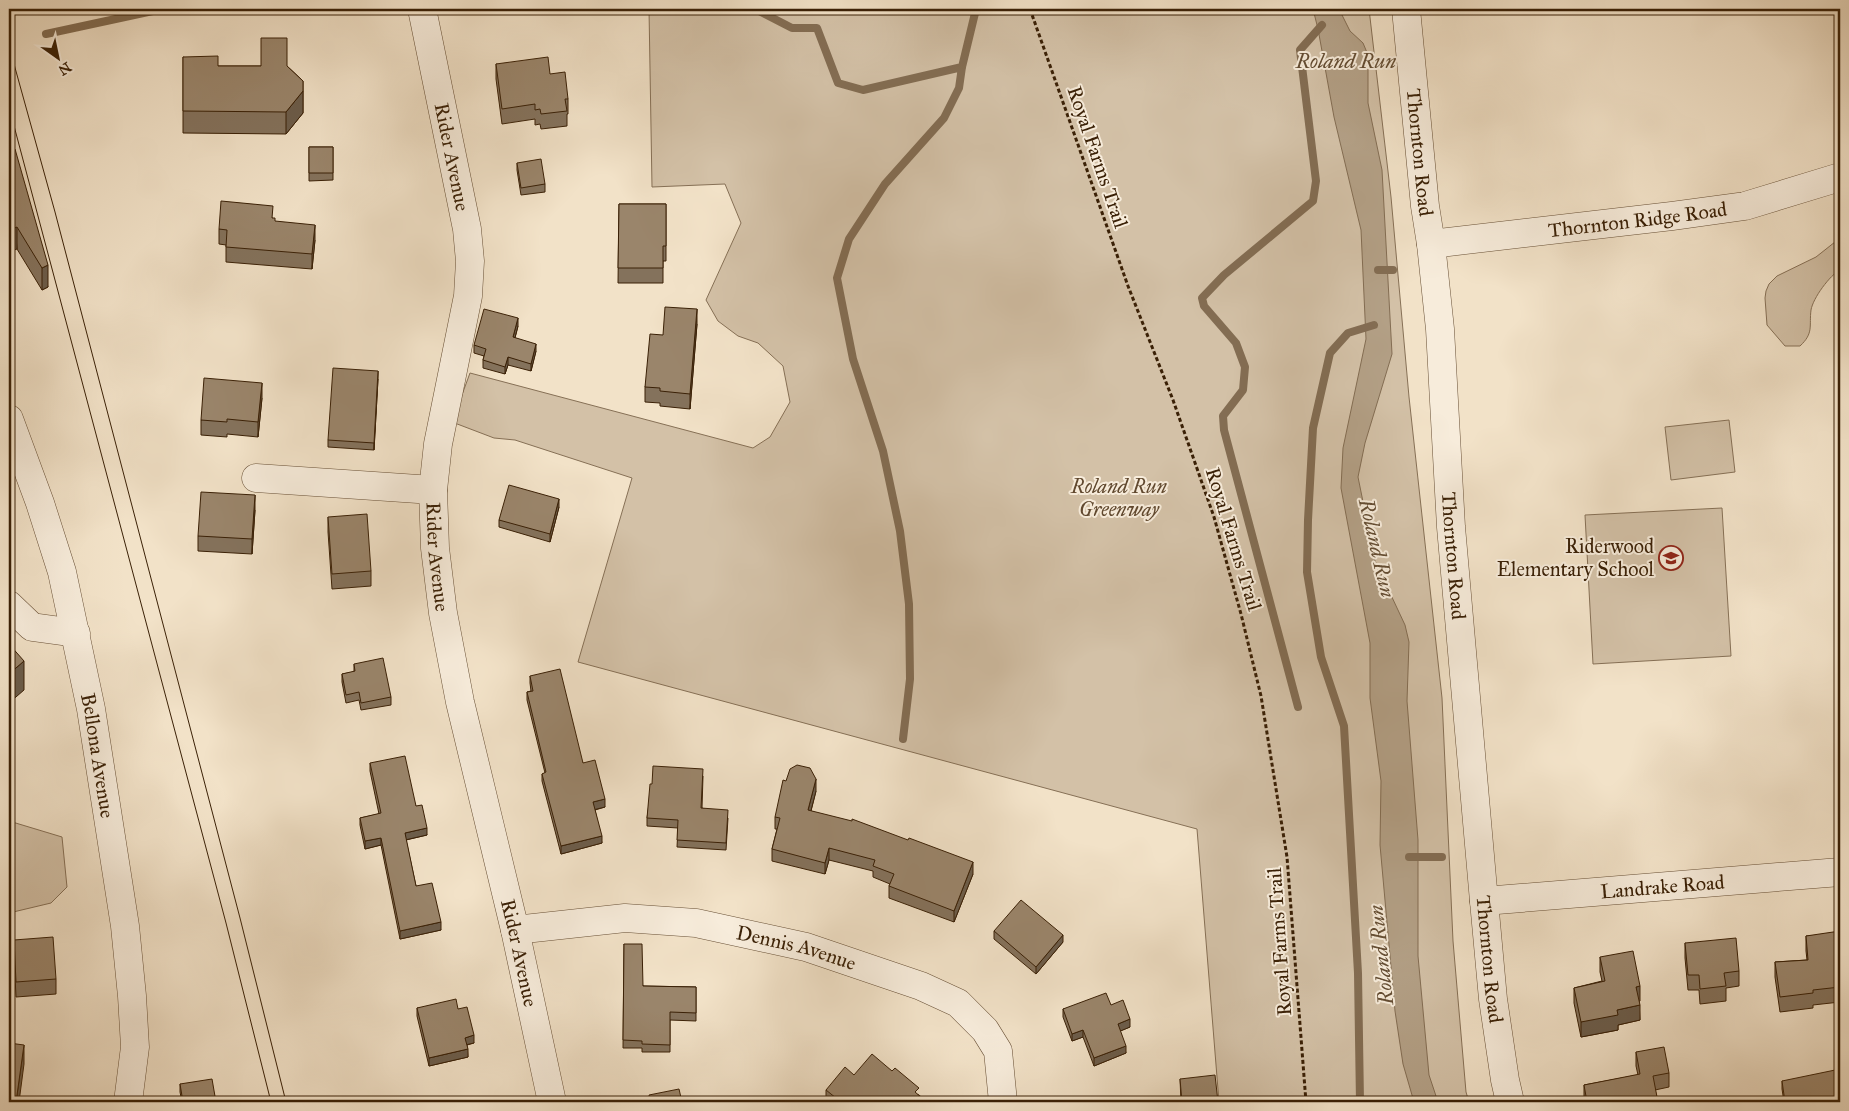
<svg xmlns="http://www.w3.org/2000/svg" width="1849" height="1111" font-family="'IM FELL Great Primer',serif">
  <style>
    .green { fill: #d3c1a7; stroke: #867056 }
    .water { fill: #b3a086; stroke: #836d53 }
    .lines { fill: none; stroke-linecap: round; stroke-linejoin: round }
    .stream { stroke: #836d53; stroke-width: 8 }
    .minor-casing { stroke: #685036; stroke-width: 29 }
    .path { stroke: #3a2006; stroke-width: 3; stroke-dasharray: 4 2.5; stroke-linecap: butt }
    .minor { stroke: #f7ecdb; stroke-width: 28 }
    .tram { stroke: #3a2006; stroke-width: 1 }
    .wall { fill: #84725c; stroke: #3a2006 }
    .shaded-wall { fill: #6c5d4b; stroke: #3a2006 }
    .building { fill: #9a856b; stroke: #3a2006 }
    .labels { text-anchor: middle; stroke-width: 4; stroke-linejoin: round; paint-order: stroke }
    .street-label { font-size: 20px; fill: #3a2006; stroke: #f7ecdb }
    .park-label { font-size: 20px; font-style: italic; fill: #60482e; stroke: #f7ecdb }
    .poi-label { font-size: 20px; fill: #3a2006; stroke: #f7ecdb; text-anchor: end }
    .water-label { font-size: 21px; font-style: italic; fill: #644d33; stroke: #f7ecdb }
  </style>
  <rect width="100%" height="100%" fill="#f2e2c8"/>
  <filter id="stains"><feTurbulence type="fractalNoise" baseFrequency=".004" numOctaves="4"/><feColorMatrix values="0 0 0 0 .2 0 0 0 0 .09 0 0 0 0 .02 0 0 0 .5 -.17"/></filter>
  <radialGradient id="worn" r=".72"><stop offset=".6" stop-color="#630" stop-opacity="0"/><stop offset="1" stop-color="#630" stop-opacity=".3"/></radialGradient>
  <path class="green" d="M649,9H1369L1391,197L1409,397L1442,698L1453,941L1466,1092L1469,1102H1219L1197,829L578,662L632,478L515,440L494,438L452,422L470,373L753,448L770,437L790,402L783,366L758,343L738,336L718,321L706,300L741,223L725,184L652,187Z
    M1840,238V270C1830,275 1813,298 1811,310C1809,326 1814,333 1800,346H1785L1767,325L1765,298L1766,291L1769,284L1777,276L1816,257Z
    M1729,420L1735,472L1671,480L1665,427Z
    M1722,508L1731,656L1593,664L1585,515Z
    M9,821L62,837L67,887L51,903L9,913Z"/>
  <path class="water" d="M1313,9H1339L1350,31L1363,43L1368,55V103L1382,170L1392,354L1365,443L1358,477L1375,561L1405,625L1409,642L1407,701L1418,840V956L1429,1075L1438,1102H1414L1403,1064L1395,1011L1380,845L1381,781L1370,698V643L1341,488L1343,448L1366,339L1361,230L1334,117L1318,29Z"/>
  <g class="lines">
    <path class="stream" d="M755,9L792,28H817L838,83L863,90L962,67
      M46,34L162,9
      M1378,270H1393
      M1298,707L1224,430L1223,416L1243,390L1245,367L1236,343L1204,306L1202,298L1224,275L1313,201L1316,181L1300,50L1322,25
      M903,739L910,679L909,604L900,531L883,451L853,359L837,278L849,239L885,184L944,118L959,88L962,67L976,9
      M1409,857H1442
      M1360,1102L1358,973L1344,726L1321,657L1307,572L1308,520L1313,428L1330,353L1348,333L1374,325"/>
    <defs>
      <g id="minor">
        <path id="s1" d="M422,9L467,229L470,261L468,296L438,444L433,490L435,548L443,613L460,702L515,930L552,1102"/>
        <path id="s2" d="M1406,9L1425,206L1431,244L1440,329L1451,527L1484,901L1493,999L1505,1080L1510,1102"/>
        <path id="s3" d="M1431,244L1672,216L1745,206L1840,177"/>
        <path id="s4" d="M9,419L40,503L62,572L91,709L125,926L132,996L135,1047L128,1102"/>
        <path d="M256,478L433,490"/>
        <path d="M9,605L32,627L76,633"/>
        <path id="s5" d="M1484,901L1840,872"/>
        <path id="s6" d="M515,930L625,918L696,923L806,947L921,986L958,1003L985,1030L998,1051L1003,1102"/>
      </g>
    </defs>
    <use href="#minor" class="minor-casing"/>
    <path class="path" d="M1030,9L1128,286L1173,400L1214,517L1241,614L1261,696L1287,857L1306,1102"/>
    <use href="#minor" class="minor"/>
    <path class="tram" d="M9,46L55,212L240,918L286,1102
      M9,107L226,923L271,1102"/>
  </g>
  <path class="wall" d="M183,57L218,66H287L303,81V113L286,134L183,133Z
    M496,64L550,74L568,99V114H567V126L541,129L540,124L535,125V119L502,124L496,79Z
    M309,147H333V180L309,181Z
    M9,152L48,287L42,290L17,249Z
    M517,163L545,184V192L521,195L517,170Z
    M619,204H666V261H663V283H618Z
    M273,218L275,222L315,240L312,269L226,262V245L219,244V229Z
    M697,324L690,409L660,406V403L645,402V387L663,335Z
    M518,326L515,338L536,351L531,371L508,365L505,374L483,368V360L484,356L474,353V345Z
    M378,379L374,450L328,447V440Z
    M262,398L258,437L227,434V437L201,435V420Z
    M559,507L550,542L499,527V520Z
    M255,510L252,554L198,551V536Z
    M328,517L371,571V586L332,589L328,532Z
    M354,664L391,697V705L361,710L359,700L346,703L342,682V674L354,672Z
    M530,676L583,763L605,807L595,810L602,843L561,854L542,781V774L545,773L527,700V692L531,691L530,683Z
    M370,763L416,806L427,835L406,840L416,886L441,930L400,939L381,845L365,849L360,825V818L379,814L370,771Z
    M703,776L702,808L728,818L726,850L677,847L678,828L647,826V818L652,784Z
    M816,791L811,811L973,874L954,922L889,898V886L890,884L873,877V871L829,860L825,874L772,861V849L777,829H775V817Z
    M994,931L1063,942L1036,974L994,939Z
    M1840,935V1002L1813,1005V1008L1780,1012L1775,977V962L1807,960L1806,951V936Z
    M14,940L56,979V994L16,997L14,955Z
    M1685,943L1739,971V986L1726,988V1001L1700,1004L1699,990H1688L1685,958Z
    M624,944L643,986L696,987V1021L670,1020V1052H642V1048H623Z
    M1600,957L1640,1001H1639L1640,1020L1618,1025V1030L1581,1037L1574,1003V988L1602,981L1600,972Z
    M1111,1005L1130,1027L1120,1031L1126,1053L1094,1066L1083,1037L1072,1041L1063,1017V1009Z
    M417,1008L458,1009L474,1043L467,1045L468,1057L429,1066L417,1016Z
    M1636,1052L1669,1073V1087L1655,1090L1658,1102H1584V1085L1638,1075L1636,1066Z
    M854,1075L919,1095L927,1102H832L826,1097V1090Z
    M1180,1079L1218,1102H1181Z
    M1782,1081L1840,1102H1784L1782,1089Z
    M180,1084L216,1102H182L180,1092Z"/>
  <path class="shaded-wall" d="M303,91V113L286,134V112Z
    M315,225V240L312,269V254Z
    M17,227V249L9,252V230Z
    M48,265V287L42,290V268Z
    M697,309V324L690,409V394Z
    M518,318V326L513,345V337Z
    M536,344V351L531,371V364Z
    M508,357V365L505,374V367Z
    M378,371V379L374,450V443Z
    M262,383V398L258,437V422Z
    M255,495V510L252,554V539Z
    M559,499V507L550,542V534Z
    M24,661V690L9,703V674Z
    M816,779V791L808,822V810Z
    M605,799V807L593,810V802Z
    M427,828V835L405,840V833Z
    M602,836V843L561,854V846Z
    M381,838V845L365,849V841Z
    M829,848V860L825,874V863Z
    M973,862V874L954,922V911Z
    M441,922V930L400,939V931Z
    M1063,935V942L1036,974V967Z
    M1640,986V1001L1636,1002V987Z
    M1640,1005V1020L1618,1025V1030L1581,1037V1022L1617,1010Z
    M1130,1019V1027L1118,1032V1024Z
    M1083,1030V1037L1072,1041V1034Z
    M474,1035V1043L465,1045V1038Z
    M24,1045V1064L19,1102H16Z
    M1126,1046V1053L1094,1066V1058Z
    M468,1049V1057L429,1066V1058Z"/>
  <path class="building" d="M261,38H287V66L303,81V91L286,112L183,111V57L218,56V66H261Z
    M548,57L550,74L565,72L568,99H565L567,111L541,114L540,109L535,110V104L502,109L496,64Z
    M309,147H333V173H309Z
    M15,149L48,265L42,268L17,227L9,230V152Z
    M541,159L545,184L521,188L517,163Z
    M221,201L273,206L272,218H275V221L315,225L312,254L226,247L227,230L219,229Z
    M619,204H666V246H663V268H618Z
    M665,307L697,309L690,394L660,391V388L645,387L650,334L663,335Z
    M484,309L518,318L513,337L536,344L531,364L508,357L505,367L483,360L486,349L474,345Z
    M333,368L378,371L374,443L328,440Z
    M204,378L262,383L258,422L227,419V422L201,420Z
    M509,485L559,499L550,534L499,520Z
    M201,492L255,495L252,539L198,536Z
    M367,514L371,571L332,574L328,517Z
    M9,644L24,661L9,674Z
    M383,658L391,697L361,703L359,692L346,695L342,674L355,671L354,664Z
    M560,669L583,763L595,760L605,799L593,802L602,836L561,846L542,774L546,772L527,692L533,691L530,676Z
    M405,756L416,806L422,805L427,828L405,833L416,886L432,883L441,922L400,931L381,838L365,841L360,818L381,813L370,763Z
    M797,765L810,768L816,779L808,810L852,821V819L908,840L909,838L973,862L954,911L889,886L894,874L873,866L875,860L829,848L825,863L772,849L780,818L775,817L783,780L786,781L790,769Z
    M653,766L703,769L701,808L728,810L726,843L677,840L678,820L647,818L650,784H652Z
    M1021,900L1063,935L1036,967L994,931Z
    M1840,931V987L1813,990V993L1780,997L1775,962L1808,960L1806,936Z
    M53,937L56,979L16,982L14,940Z
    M1736,938L1739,971L1724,973L1726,986L1700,989L1699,975H1688L1685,943Z
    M624,944H642L643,986L696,987V1013L670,1012V1045L642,1044V1041L623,1040Z
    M1633,951L1640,986L1636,987L1640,1005L1617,1010L1618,1015L1581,1022L1574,988L1605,981L1600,957Z
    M1106,993L1111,1005L1123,1000L1130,1019L1118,1024L1126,1046L1094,1058L1083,1030L1072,1034L1063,1009Z
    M456,999L458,1009L467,1007L474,1035L465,1038L468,1049L429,1058L417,1008Z
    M9,1043L24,1045L16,1102H9Z
    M1664,1047L1669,1073L1653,1076L1658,1102H1587L1584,1085L1640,1074L1636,1052Z
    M872,1054L892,1071L895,1068L919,1088L915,1092L927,1102H869L864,1098L860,1102H841L826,1090L845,1067L854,1075Z
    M1840,1069V1102H1785L1782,1081Z
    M1215,1075L1218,1102H1182L1180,1079Z
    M212,1079L216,1102H183L180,1084Z
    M679,1089L682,1102H650L649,1095Z"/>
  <defs>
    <symbol id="school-ring" viewBox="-11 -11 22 22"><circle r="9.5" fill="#f7ecdb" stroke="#8f2418" stroke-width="1.5"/><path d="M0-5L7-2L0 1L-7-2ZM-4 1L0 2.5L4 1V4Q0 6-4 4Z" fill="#8f2418"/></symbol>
  </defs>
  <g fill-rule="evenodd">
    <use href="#school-ring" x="1657" y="544" width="28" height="28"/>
  </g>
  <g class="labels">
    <g class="street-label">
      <text dy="7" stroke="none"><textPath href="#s2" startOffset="144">Thornton Road</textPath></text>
      <text transform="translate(1098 157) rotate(71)" y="7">Royal Farms Trail</text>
      <text dy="7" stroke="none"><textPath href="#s1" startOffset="151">Rider Avenue</textPath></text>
      <text dy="7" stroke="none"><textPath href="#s3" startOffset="208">Thornton Ridge Road</textPath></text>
      <text transform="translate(1234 539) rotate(73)" y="7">Royal Farms Trail</text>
      <text dy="7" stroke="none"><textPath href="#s2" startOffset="549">Thornton Road</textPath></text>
      <text dy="7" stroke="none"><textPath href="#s1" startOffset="556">Rider Avenue</textPath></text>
      <text dy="7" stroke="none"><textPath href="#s4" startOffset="349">Bellona Avenue</textPath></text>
      <text dy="7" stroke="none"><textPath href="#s5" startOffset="179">Landrake Road</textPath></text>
      <text transform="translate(1279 942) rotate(-94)" y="7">Royal Farms Trail</text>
      <text dy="7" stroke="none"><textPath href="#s6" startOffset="285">Dennis Avenue</textPath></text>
      <text dy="7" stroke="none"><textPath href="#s1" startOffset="961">Rider Avenue</textPath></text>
      <text dy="7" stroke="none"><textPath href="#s2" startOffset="954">Thornton Road</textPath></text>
    </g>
    <g class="park-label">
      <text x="1119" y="493">Roland Run<tspan x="1119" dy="23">Greenway</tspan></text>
    </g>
    <g class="poi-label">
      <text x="1654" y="553">Riderwood<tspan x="1654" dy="23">Elementary School</tspan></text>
    </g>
    <g class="water-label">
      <text x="1346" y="68">Roland Run</text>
      <text transform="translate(1377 548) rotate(77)" y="7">Roland Run</text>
      <text transform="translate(1381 955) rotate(-96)" y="7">Roland Run</text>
    </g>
  </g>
  <rect width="1849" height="1111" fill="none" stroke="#f2e2c8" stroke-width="30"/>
  <rect x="10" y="10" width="1829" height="1091" fill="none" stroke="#3a2006" stroke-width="2.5"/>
  <rect x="15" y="15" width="1819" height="1081" fill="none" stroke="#3a2006"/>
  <g transform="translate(58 58) rotate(147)" stroke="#f7ecdb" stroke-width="4" paint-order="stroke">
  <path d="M0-4L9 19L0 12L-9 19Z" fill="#3a2006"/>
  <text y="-8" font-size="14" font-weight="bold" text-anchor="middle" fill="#3a2006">N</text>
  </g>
  <rect width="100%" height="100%" filter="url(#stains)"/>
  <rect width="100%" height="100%" fill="url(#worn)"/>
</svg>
